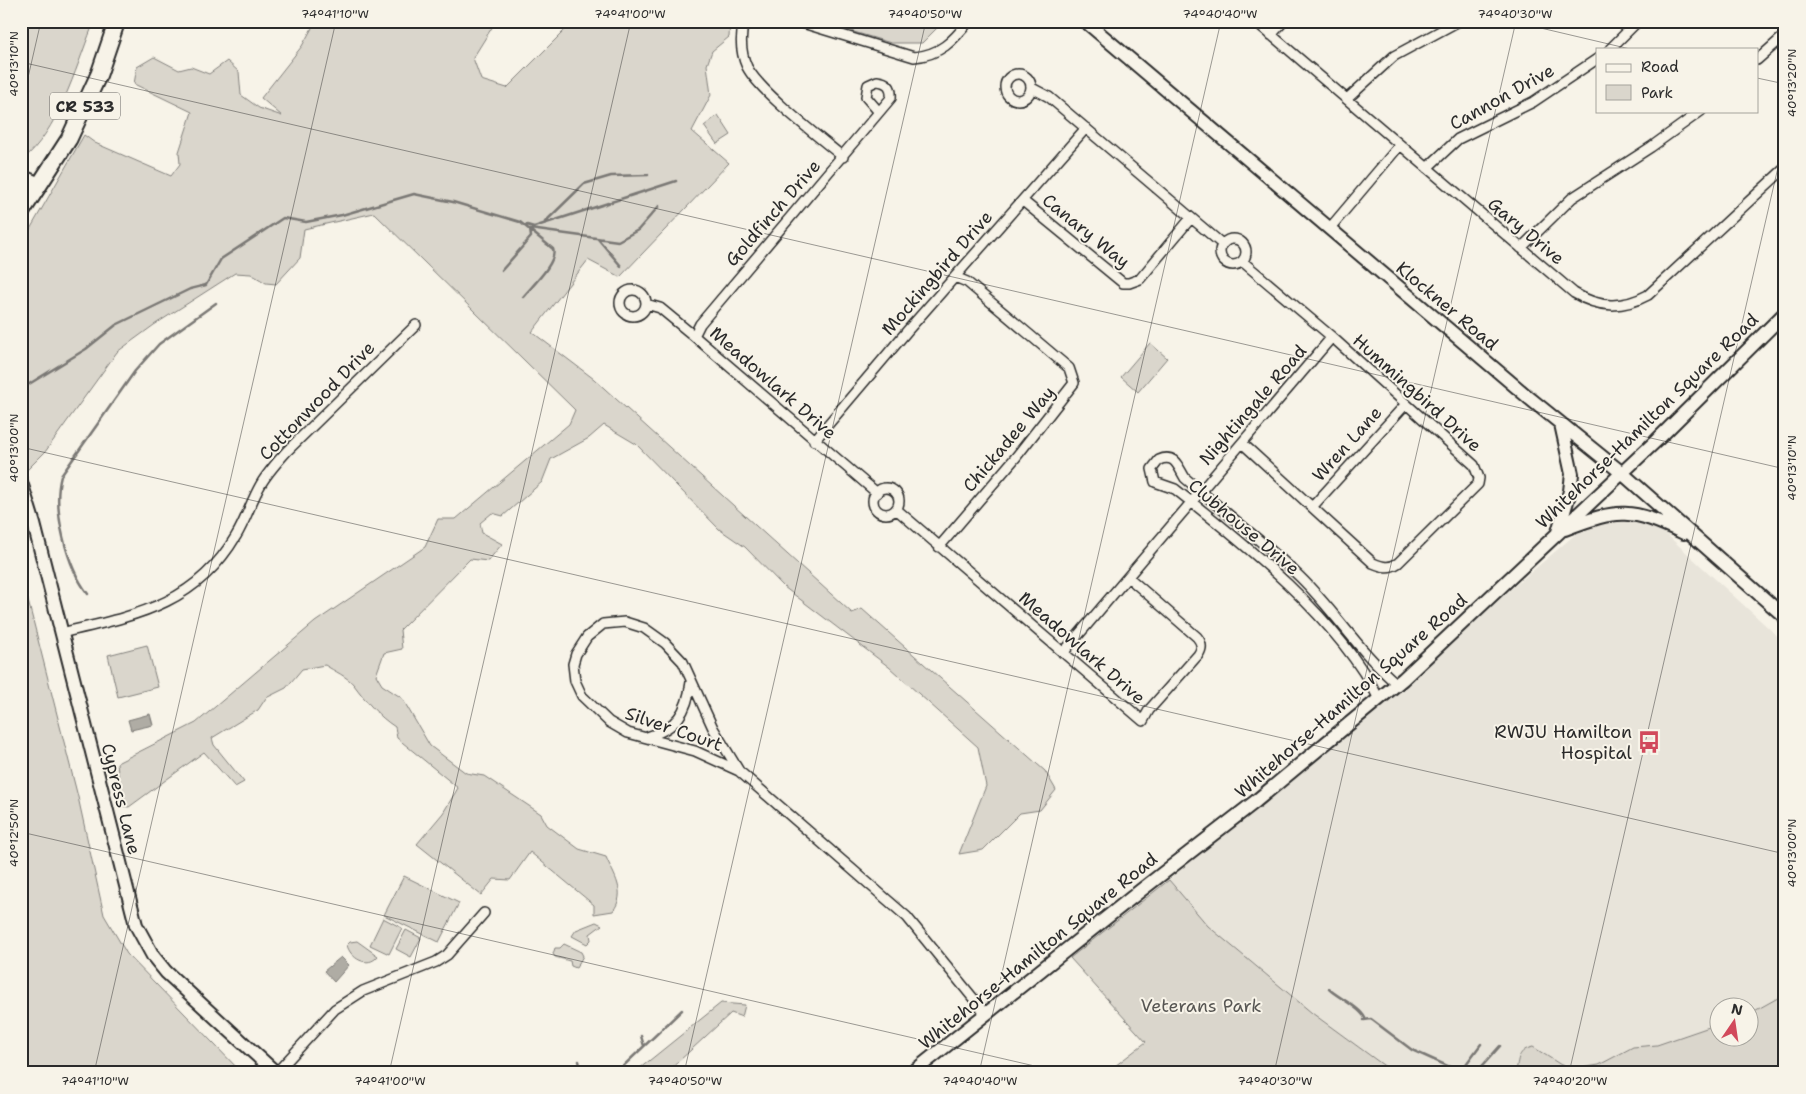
<svg xmlns="http://www.w3.org/2000/svg" width="1806" height="1094" font-family="'Shantell Sans',sans-serif">
  <style>
    .built { fill: #e8e4da }
    .green { fill: #dad6cc; stroke: #82807c }
    .water { fill: #afaca4; stroke: #7a7874 }
    .lines { fill: none; stroke-linecap: round; stroke-linejoin: round }
    .stream { stroke: #7a7874; stroke-width: 2.5 }
    .street-casing { stroke: #2b2b2b; stroke-width: 12 }
    .secondary-casing { stroke: #2b2b2b; stroke-width: 16 }
    .primary-casing { stroke: #2b2b2b; stroke-width: 19 }
    .street { stroke: #f7f3e8; stroke-width: 9 }
    .secondary { stroke: #f7f3e8; stroke-width: 12 }
    .primary { stroke: #f7f3e8; stroke-width: 15 }
    .ticks { fill: none; stroke: #2b2b2b; stroke-width: 1; stroke-opacity: 0.45 }
    .labels { text-anchor: middle; stroke-width: 4; stroke-linejoin: round; paint-order: stroke }
    .shield { fill: #f7f3e8; stroke: #686764; stroke-width: 1 }
    .shield-label { font-size: 16px; font-weight: bold; fill: #2b2b2b }
    .street-label { font-size: 18px; fill: #2b2b2b; stroke: #f7f3e8 }
    .poi-label { font-size: 18px; fill: #2b2b2b; stroke: #f7f3e8; text-anchor: end }
    .park-label { font-size: 18px; fill: #575653; stroke: #f7f3e8 }
    .neatline { fill: none; stroke: #2b2b2b; stroke-width: 2 }
    .ticks-label { font-size: 12px; text-anchor: middle; fill: #2b2b2b }
  </style>
  <rect width="100%" height="100%" fill="#f7f3e8"/>
  <filter id="ink" filterUnits="userSpaceOnUse"><feTurbulence type="fractalNoise" baseFrequency=".02" numOctaves="2"/><feDisplacementMap in="SourceGraphic" scale="10" xChannelSelector="R" yChannelSelector="G"/><feConvolveMatrix kernelMatrix="1 2 1 2 8 2 1 2 1" color-interpolation-filters="sRGB"/></filter>
  <g filter="url(#ink)">
    <path class="built" d="M1631,518L1665,533L1785,643V994L1749,1014L1748,1006H1718V1024L1657,1045L1633,1047L1599,1065L1581,1068L1561,1065L1533,1047L1519,1055L1516,1073H1394L1312,1013L1208,926L1169,880L1577,533L1601,520Z"/>
    <path class="green" d="M21,21H92V27C75,70 58,132 21,161Z
      M308,21H496L473,58L481,80L507,88L574,21H730L729,37L712,51L707,65L711,95L692,131L729,163L620,277L588,260L532,332L594,379L852,613L862,609L1045,771L1056,790L1040,810L1020,813L983,850L959,854L986,786L978,747L889,667L784,587L745,547L719,529L636,444L604,425L589,438L551,459L542,482L503,516L492,513L480,523L482,533L502,544L488,561L470,559L400,630L402,649L384,653L376,675L382,685L402,698L430,746L466,773L484,776L541,814L547,825L579,849L606,857C614,876 627,892 613,911L594,914V905L530,852L510,880L494,879L481,895L417,844L443,813L458,788L397,738L395,727C378,716 366,701 354,685C348,677 334,671 325,665L302,669L286,688L266,698L258,710L212,738L214,745L244,782L235,787L204,752L129,807L121,806L117,763L196,723L315,622L425,547L438,519H456L569,424L575,410L374,213L304,229L300,258L276,284L266,283L251,274L235,273L154,325L117,352L45,452L21,476V245L84,135L95,143L171,176L180,164L179,152L192,112L134,84L137,67L154,57L179,70L191,67L209,74L227,61L239,72L241,95L259,108L282,116L261,98L302,46L312,28Z
      M817,21H944L922,43H891Z
      M718,115L731,135L717,144L704,126Z
      M1150,343L1167,358L1138,392L1121,377Z
      M21,573L78,797L104,915L127,954L242,1073H21Z
      M147,645L158,687L118,697L108,655Z
      M404,876L459,903L439,942L384,915Z
      M1169,880L1208,926L1312,1013L1394,1073H1106L1146,1042L1070,958Z
      M383,918L402,928L389,954L370,945Z
      M596,922L602,925L590,934L591,940L587,944L572,936L576,930Z
      M406,930L421,938L411,957L396,949Z
      M357,941L378,956C368,969 350,958 347,945L350,942Z
      M564,944L581,952L583,956L576,968L571,966L570,961L555,957L553,954L555,948H560Z
      M1785,994V1073H1516C1518,1059 1518,1050 1533,1047L1561,1065L1581,1068L1599,1065L1633,1047L1657,1045L1718,1024V1036H1748L1749,1014Z
      M721,1003L745,1005L742,1017L731,1013L666,1073H634Z"/>
    <path class="water" d="M150,714L153,725L131,730L128,720Z
      M341,957L349,965L334,982L324,971Z"/>
    <g class="lines">
      <path class="stream" d="M545,222L584,184L611,176L648,175
        M527,225L534,227L676,181
        M598,239L621,266
        M502,270L531,237L530,229L618,241L638,230L659,206
        M21,389L86,349L116,325L190,289L206,285L221,259L283,218L306,222L342,215L414,194L453,202L520,222L553,249C558,262 531,287 523,297
        M88,594C67,567 52,510 61,476L135,371L159,344L216,303
        M1329,989C1338,998 1359,1006 1365,1018
        M1364,1020L1371,1019L1412,1050L1463,1073
        M641,1036L644,1046
        M579,1061L582,1073
        M1461,1071L1481,1044
        M21,1072L22,1073
        M616,1073L682,1010
        M1476,1073L1500,1046"/>
      <defs>
        <path id="street" d="M744,21C740,37 740,52 747,67C760,92 819,137 843,157
          M796,21L914,57C940,55 953,41 969,21
          M1255,21L1574,293C1599,308 1622,309 1648,295L1785,168
          M1271,35L1284,21
          M1610,49L1638,21
          M1757,60L1785,35
          M1005 87a13 13 0 1 1 26 0a13 13 0 1 1-26 0Z
          M1032,88L1049,97L1222,244
          M1347,99L1394,56L1459,21
          M1427,168L1458,139L1533,102L1597,59
          M1023,201L1123,283H1129L1140,279L1191,218
          M1329,229L1400,145
          M1220 252a13 13 0 1 1 26 0a13 13 0 1 1-26 0Z
          M1521,248L1572,198L1651,147L1701,111
          M620 303a13 13 0 1 1 26 0a13 13 0 1 1-26 0Z
          M646,304L660,308L694,336L877,493
          M694,336L700,324L891,98C892,87 888,82 877,81L868,85L866,97L879,112
          M814,441L908,330L1086,128
          M1242,443L1373,563C1383,567 1389,569 1398,563L1478,484L1479,478L1474,465L1332,337L1243,262
          M873 501a13 13 0 1 1 26 0a13 13 0 1 1-26 0Z
          M1313,506L1405,405
          M896,509L1143,721L1149,710L1198,655C1203,648 1202,643 1197,637L1128,577
          M939,547L1016,457L1074,383L1069,368L967,282L955,277
          M61,633C133,616 195,606 236,536C246,520 251,501 261,484C268,472 278,461 287,451L416,325
          M1063,653L1332,337
          M1379,699C1339,619 1245,544 1175,489L1155,482L1152,469L1159,460C1175,453 1178,467 1185,478C1223,511 1264,542 1300,577C1335,611 1360,653 1397,684
          M647,737C677,728 687,712 691,682
          M739,771L695,751L628,733L609,722L582,696L575,681L573,664L576,654L587,637L603,624L625,622L644,628L665,643L683,662L713,728L739,771L907,917L986,1014
          M276,1073L335,1009L363,991L436,962L447,955L484,913"/>
        <path id="secondary" d="M1085,21L1528,397L1622,473L1785,617
          M21,176L40,184
          M21,482L34,524L136,925L153,956L166,972L276,1073
          M1565,529C1619,508 1631,508 1684,533
          M1558,532L1570,491L1572,474L1561,424
          M912,1073L1140,891L1256,801L1403,679L1657,440L1785,313"/>
        <path id="primary" d="M21,213L69,139L99,74L117,21"/>
      </defs>
      <use href="#street" class="street-casing"/>
      <use href="#secondary" class="secondary-casing"/>
      <use href="#primary" class="primary-casing"/>
      <use href="#street" class="street"/>
      <use href="#secondary" class="secondary"/>
      <use href="#primary" class="primary"/>
    </g>
  </g>
  <path class="ticks" d="M1511,21L1630,49M21,62L1785,469M1757,78L1785,84M21,108L41,21M21,447L1785,854M21,832L1065,1073M94,1073L336,21M389,1073L631,21M684,1073L926,21M979,1073L1221,21M1274,1073L1516,21M1569,1073L1785,137"/>
  <defs>
    <symbol id="bus-bare" viewBox="-9 -9 18 18"><path d="M-5-6H5V4H4V6H2V4H-2V6H-4V4H-5ZM-3.5-4V0h7V-4ZM-3.5 1.2v1.5H-2V1.2ZM2 1.2v1.5H3.5V1.2Z" fill="#d1495b" stroke="#f7f3e8" stroke-width="2.5" paint-order="stroke"/></symbol>
  </defs>
  <g fill-rule="evenodd">
    <use href="#bus-bare" x="1633" y="726" width="32" height="32"/>
  </g>
  <g class="labels">
    <rect class="shield" x="50" y="92.5" width="70" height="27" rx="4"/>
    <g class="shield-label">
      <text x="85" y="112">CR 533</text>
    </g>
    <g class="street-label">
      <text transform="translate(1502 97) rotate(-29)" y="6">Cannon Drive</text>
      <text transform="translate(773 213) rotate(-49)" y="6">Goldfinch Drive</text>
      <text transform="translate(1086 231) rotate(39)" y="6">Canary Way</text>
      <text transform="translate(1526 231) rotate(40)" y="6">Gary Drive</text>
      <text transform="translate(937 273) rotate(-49)" y="6">Mockingbird Drive</text>
      <text transform="translate(1447 306) rotate(40)" y="6">Klockner Road</text>
      <text transform="translate(773 383) rotate(41)" y="6">Meadowlark Drive</text>
      <text transform="translate(1417 393) rotate(42)" y="6">Hummingbird Drive</text>
      <text transform="translate(317 401) rotate(-46)" y="6">Cottonwood Drive</text>
      <text transform="translate(1253 405) rotate(-49)" y="6">Nightingale Road</text>
      <text transform="translate(1647 421) rotate(-44)" y="6">Whitehorse-Hamilton Square Road</text>
      <text transform="translate(1009 439) rotate(-50)" y="6">Chickadee Way</text>
      <text transform="translate(1347 444) rotate(-48)" y="6">Wren Lane</text>
      <text transform="translate(1244 527) rotate(40)" y="6">Clubhouse Drive</text>
      <text transform="translate(1082 648) rotate(41)" y="6">Meadowlark Drive</text>
      <text transform="translate(1351 696) rotate(-41)" y="6">Whitehorse-Hamilton Square Road</text>
      <text transform="translate(674 729) rotate(19)" y="6">Silver Court</text>
      <text transform="translate(121 799) rotate(76)" y="6">Cypress Lane</text>
      <text transform="translate(1038 951) rotate(-39)" y="6">Whitehorse-Hamilton Square Road</text>
    </g>
    <g class="poi-label">
      <text x="1632" y="738">RWJU Hamilton<tspan x="1632" dy="21">Hospital</tspan></text>
    </g>
    <g class="park-label">
      <text x="1201" y="1012">Veterans Park</text>
    </g>
  </g>
  <rect width="1806" height="1094" fill="none" stroke="#f7f3e8" stroke-width="55"/>
  <rect x="1596" y="48" width="162" height="65" fill="#f7f3e8" stroke="#a5a39c"/>
  <rect x="1606" y="64" width="25" height="8" fill="#f7f3e8" stroke="#a5a39c"/>
  <text x="1641" y="72" font-size="15" fill="#2b2b2b">Road</text>
  <rect x="1606" y="85" width="25" height="15" fill="#dad6cc" stroke="#a5a39c"/>
  <text x="1641" y="98" font-size="15" fill="#2b2b2b">Park</text>
  <g transform="translate(1734 1022) rotate(13)"><circle r="24" fill="#f7f3e8" stroke="#a5a39c"/>
  <path d="M0-4L9 19L0 12L-9 19Z" fill="#d1495b"/>
  <text y="-8" font-size="14" font-weight="bold" text-anchor="middle" fill="#2b2b2b">N</text>
  </g>
  <rect x="28" y="28" width="1750" height="1038" class="neatline"/>
  <g class="ticks-label">
    <text x="335" y="18">74°41'10"W</text>
    <text x="630" y="18">74°41'00"W</text>
    <text x="925" y="18">74°40'50"W</text>
    <text x="1220" y="18">74°40'40"W</text>
    <text x="1515" y="18">74°40'30"W</text>
    <text transform="translate(14 64) rotate(-90)" y="4">40°13'10"N</text>
    <text transform="translate(1792 83) rotate(-90)" y="4">40°13'20"N</text>
    <text transform="translate(14 448) rotate(-90)" y="4">40°13'00"N</text>
    <text transform="translate(1792 468) rotate(-90)" y="4">40°13'10"N</text>
    <text transform="translate(14 833) rotate(-90)" y="4">40°12'50"N</text>
    <text transform="translate(1792 853) rotate(-90)" y="4">40°13'00"N</text>
    <text x="95" y="1085">74°41'10"W</text>
    <text x="390" y="1085">74°41'00"W</text>
    <text x="685" y="1085">74°40'50"W</text>
    <text x="980" y="1085">74°40'40"W</text>
    <text x="1275" y="1085">74°40'30"W</text>
    <text x="1570" y="1085">74°40'20"W</text>
  </g>
</svg>
